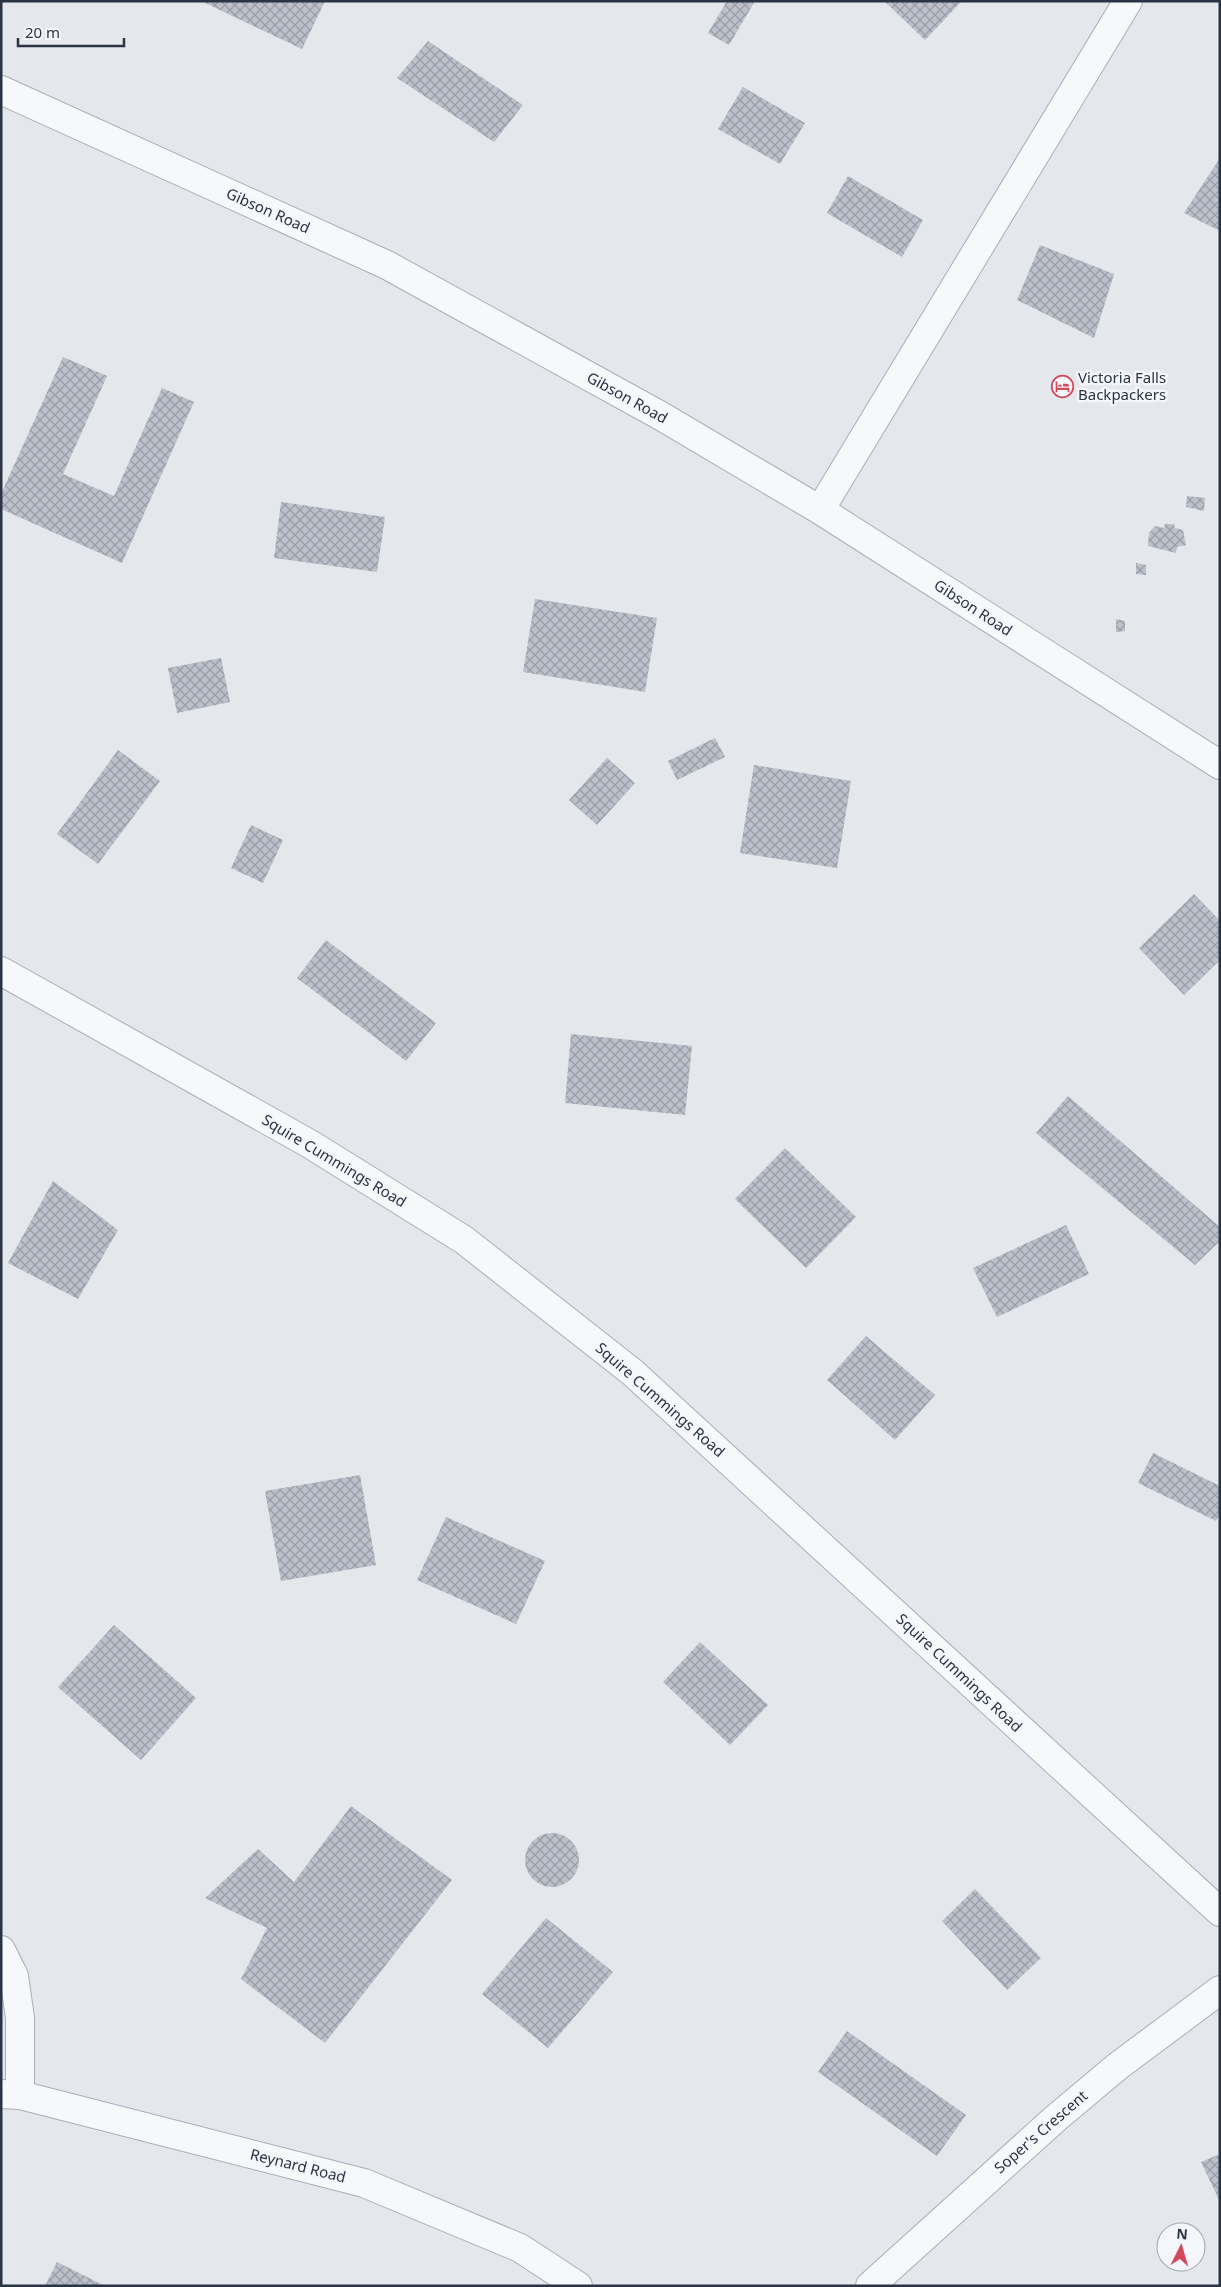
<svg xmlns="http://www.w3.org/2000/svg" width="1221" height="2287" font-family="'Noto Sans',sans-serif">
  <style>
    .building { fill: url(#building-cross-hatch) }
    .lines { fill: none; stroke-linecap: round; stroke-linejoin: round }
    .minor-casing { stroke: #a9aeb7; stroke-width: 30 }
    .minor { stroke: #f7f8fa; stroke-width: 28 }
    .labels { text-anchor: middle; stroke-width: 5; stroke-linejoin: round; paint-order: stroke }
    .street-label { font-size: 15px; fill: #2b3445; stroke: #f4f6f9 }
    .poi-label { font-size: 15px; fill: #2b3445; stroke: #f4f6f9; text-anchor: start }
  </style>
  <defs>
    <pattern id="building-cross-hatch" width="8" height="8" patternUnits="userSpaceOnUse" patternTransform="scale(1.25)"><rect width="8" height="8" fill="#bbc0ca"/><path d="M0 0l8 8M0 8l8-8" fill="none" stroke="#989da6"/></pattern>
  </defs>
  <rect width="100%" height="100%" fill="#e4e7ec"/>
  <path class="building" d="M201,1H325L302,49Z
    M727,1H755L729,45L708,33Z
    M884,1H962L925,40Z
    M428,41L523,105L494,142L397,78Z
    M743,87L805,123L780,164L718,129Z
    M1220,158V231L1184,213Z
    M848,176L923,220L902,257L827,213Z
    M1040,245L1114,274L1094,338L1017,300Z
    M63,357L107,376L63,474L114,496L162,388L194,402L122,563L1,509V494Z
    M1187,496L1205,498L1204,511L1186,507Z
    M281,502L385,517L377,572L274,558Z
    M1165,524H1174L1175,528L1183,530L1186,545L1177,547L1176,553L1148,546L1149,533L1155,526L1164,528Z
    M1136,563L1146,565V575L1136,574Z
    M535,599L657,618L645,692L523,672Z
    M1116,619L1125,621V631L1116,632Z
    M221,658L230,702L177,713L168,668Z
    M715,738L725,757L677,780L668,761Z
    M118,750L160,781L98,864L57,834Z
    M607,758L635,783L597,825L569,800Z
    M754,765L851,781L837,868L740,853Z
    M251,825L283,840L263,883L231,868Z
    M1194,894L1220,921V960L1184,995L1139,948Z
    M326,940L436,1023L406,1061L297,978Z
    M571,1034L692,1046L685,1115L565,1103Z
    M1068,1096L1220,1227V1241L1195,1265L1036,1133Z
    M785,1148L856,1217L806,1268L735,1199Z
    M53,1181L118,1230L78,1299L8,1263Z
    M1066,1225L1089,1274L997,1317L973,1268Z
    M866,1336L935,1395L895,1440L827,1380Z
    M1153,1453L1220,1486V1513L1216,1521L1138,1483Z
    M360,1475L376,1565L281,1581L265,1491Z
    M446,1517L545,1561L516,1624L417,1580Z
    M114,1625L196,1698L141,1760L58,1687Z
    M700,1642L768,1705L730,1745L663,1682Z
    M351,1806L452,1880L325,2043L241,1979L267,1928L205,1898L258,1849L294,1882Z
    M525 1860a27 27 0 1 1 54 0a27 27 0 1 1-54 0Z
    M975,1889L1041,1958L1007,1990L942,1921Z
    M546,1918L613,1972L548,2048L482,1994Z
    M847,2031L966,2115L937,2156L818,2072Z
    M1220,2154V2202L1201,2162Z
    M57,2262L105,2286H45Z"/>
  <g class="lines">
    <defs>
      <path id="minor" d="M1,90L387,265L661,416L820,510L1220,765
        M820,510L1128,1
        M1,971L310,1144L464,1240L632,1372L1220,1912
        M1,1950L14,1976L20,2018V2095
        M1,2094L20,2095L364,2183L520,2248L578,2286
        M870,2286L1056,2118L1118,2066L1220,1990"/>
    </defs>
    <use href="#minor" class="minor-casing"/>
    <use href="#minor" class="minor"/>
  </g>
  <defs>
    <symbol id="hotel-ring" viewBox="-11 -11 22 22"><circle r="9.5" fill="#f4f6f9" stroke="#d1495b" stroke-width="1.5"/><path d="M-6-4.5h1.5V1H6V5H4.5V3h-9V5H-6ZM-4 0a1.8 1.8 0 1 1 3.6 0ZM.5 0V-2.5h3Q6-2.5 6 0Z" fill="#d1495b"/></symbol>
  </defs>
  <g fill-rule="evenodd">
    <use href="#hotel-ring" x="1050" y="374" width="25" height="25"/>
  </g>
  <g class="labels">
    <g class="street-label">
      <text transform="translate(268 211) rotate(24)" y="5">Gibson Road</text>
      <text transform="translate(627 398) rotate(29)" y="5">Gibson Road</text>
      <text transform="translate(973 608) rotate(33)" y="5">Gibson Road</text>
      <text transform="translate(334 1161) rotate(31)" y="5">Squire Cummings Road</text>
      <text transform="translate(660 1400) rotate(41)" y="5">Squire Cummings Road</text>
      <text transform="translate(959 1673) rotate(43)" y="5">Squire Cummings Road</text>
      <text transform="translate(1041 2132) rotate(-41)" y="5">Soper's Crescent</text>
      <text transform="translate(298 2166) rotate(14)" y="5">Reynard Road</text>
    </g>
    <g class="poi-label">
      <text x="1078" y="383">Victoria Falls<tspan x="1078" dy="17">Backpackers</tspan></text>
    </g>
  </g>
  <rect width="1221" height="2287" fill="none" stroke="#2b3445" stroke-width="5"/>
  <g transform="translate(1181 2247) rotate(5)"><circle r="24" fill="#f4f6f9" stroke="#a4a8b1"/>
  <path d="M0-4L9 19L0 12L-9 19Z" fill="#d1495b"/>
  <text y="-8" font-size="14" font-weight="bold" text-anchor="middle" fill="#2b3445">N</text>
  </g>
  <path d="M18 38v8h106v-8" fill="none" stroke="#2b3445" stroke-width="2.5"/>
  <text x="25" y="38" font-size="15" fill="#2b3445" stroke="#f4f6f9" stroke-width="4" paint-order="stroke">20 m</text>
</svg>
